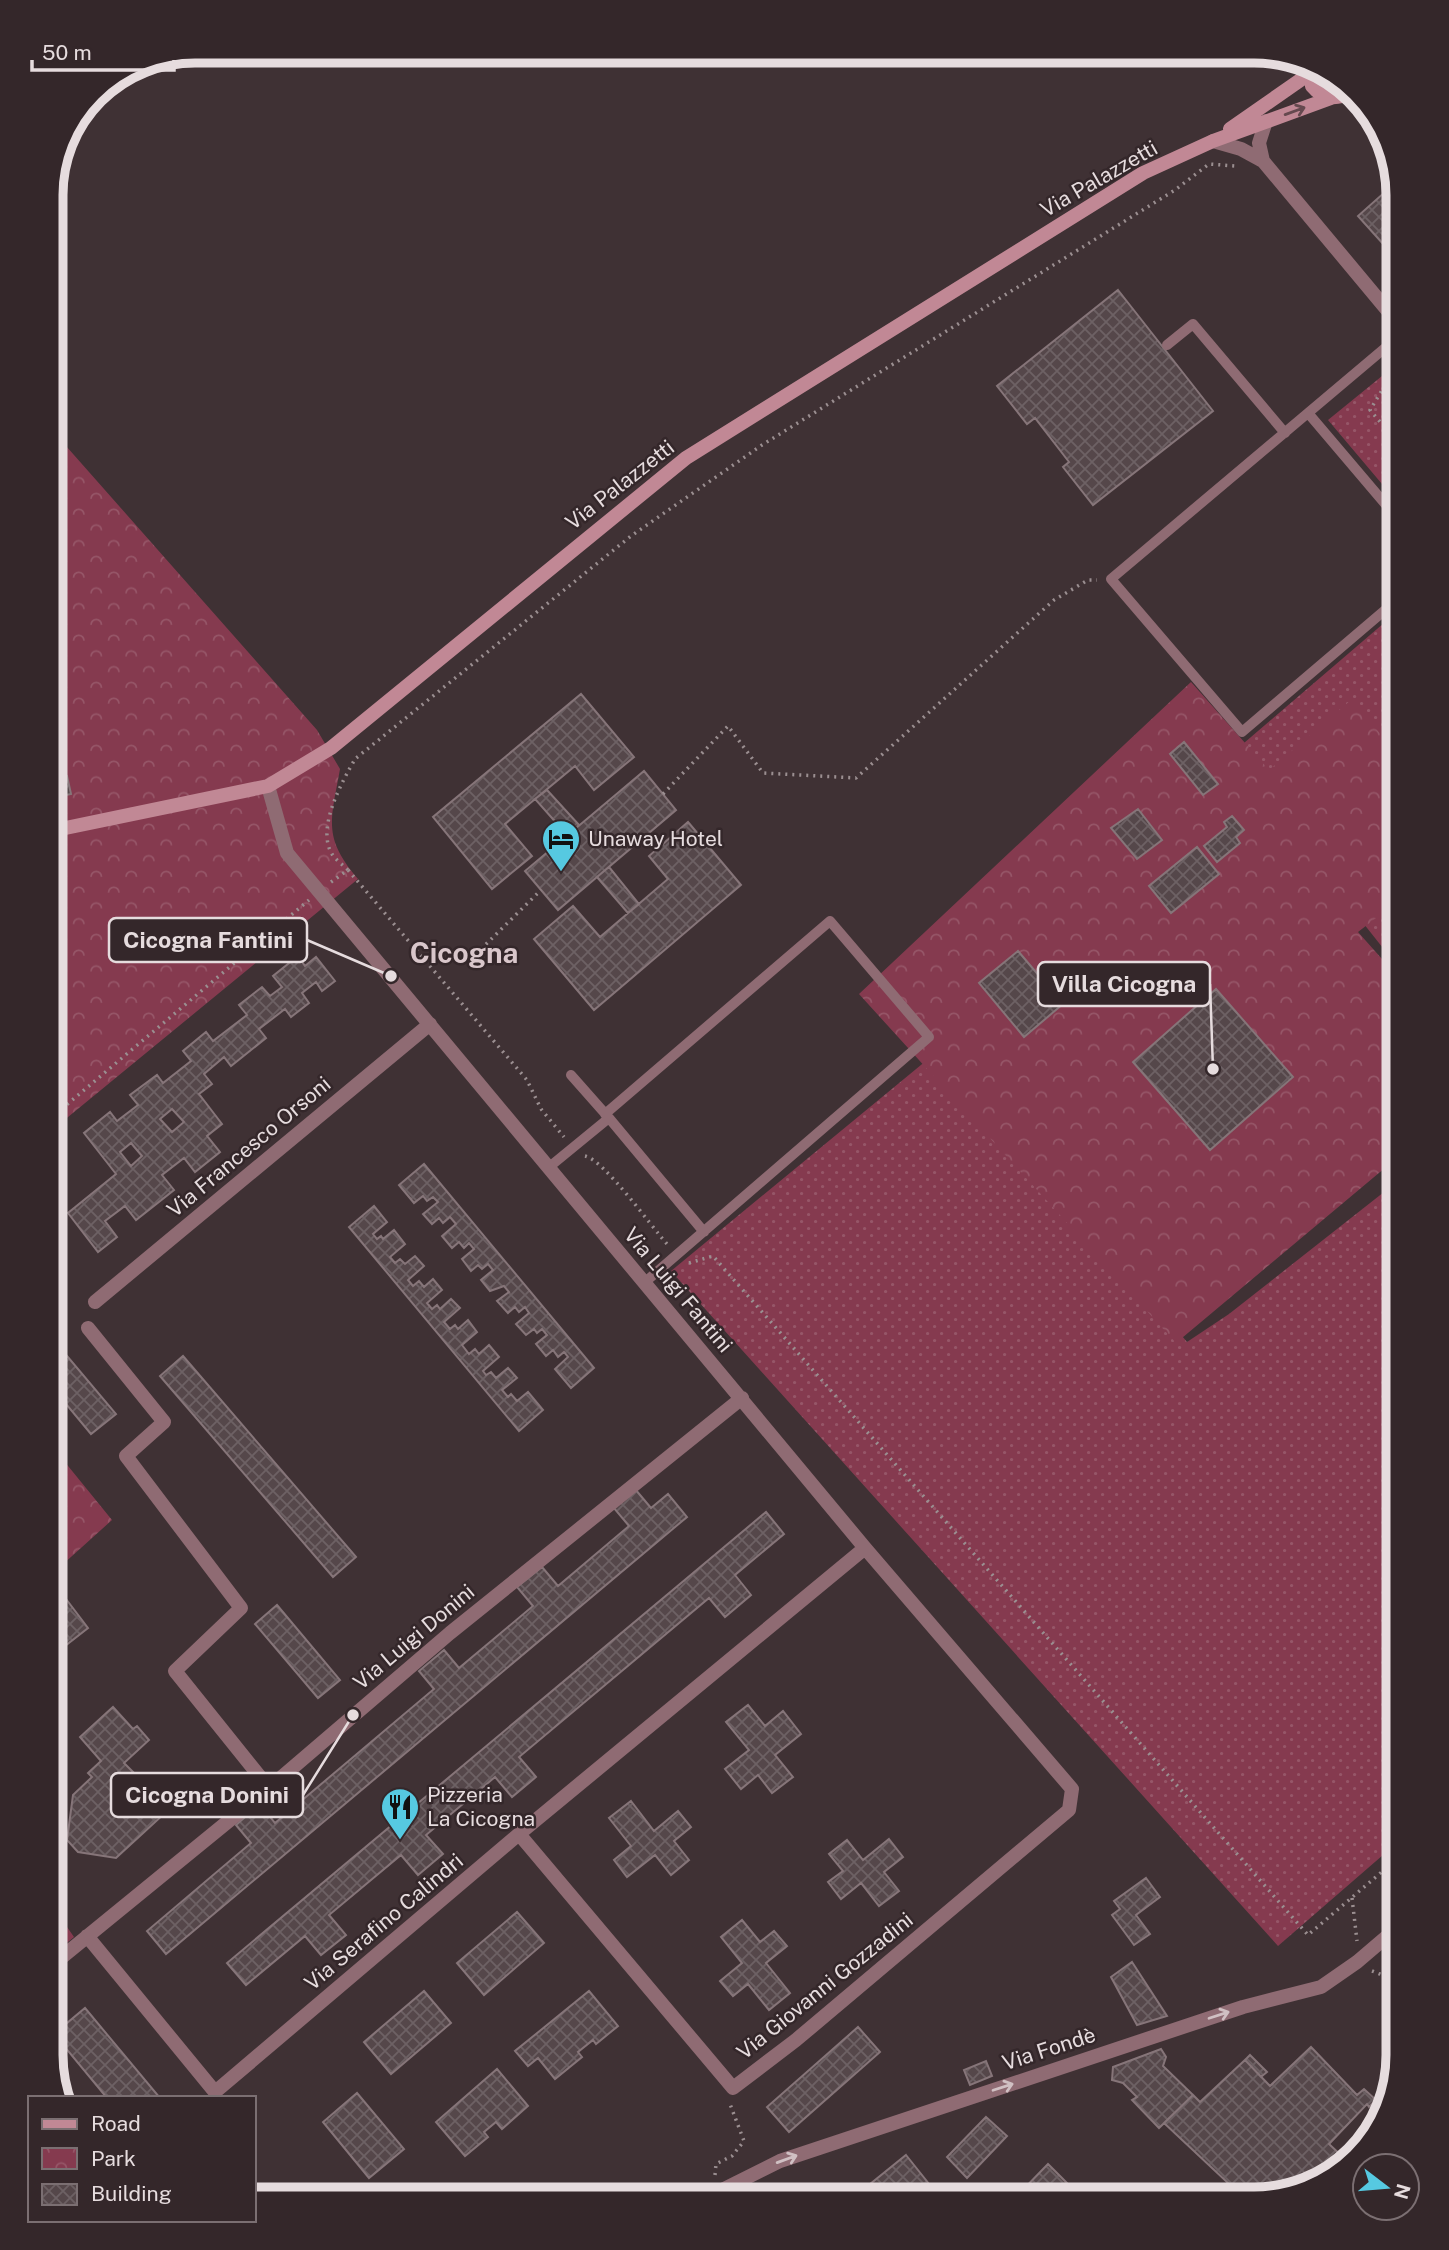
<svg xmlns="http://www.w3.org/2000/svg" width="1449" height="2250" font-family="'Public Sans',sans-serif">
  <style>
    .grass { fill: url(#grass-dots) }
    .park { fill: url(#park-crowns) }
    .building { fill: url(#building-cross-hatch); stroke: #867579; stroke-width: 2; fill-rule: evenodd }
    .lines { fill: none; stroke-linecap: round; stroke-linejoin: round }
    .path { stroke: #9b8f91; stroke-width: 3.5; stroke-dasharray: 2 5; stroke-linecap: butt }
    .lane { stroke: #8f6b73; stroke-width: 10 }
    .street { stroke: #8f6b73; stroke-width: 14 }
    .secondary { stroke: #c18895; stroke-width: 14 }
    .oneway { stroke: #65494f }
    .oneway2 { stroke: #d0c0c3 }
    .labels { text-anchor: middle; stroke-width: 5; stroke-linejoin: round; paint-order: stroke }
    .street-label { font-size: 21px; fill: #e6dcde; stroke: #34272a }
    .poi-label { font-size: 21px; fill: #e6dcde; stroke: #34272a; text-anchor: start }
    .district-label { font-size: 28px; font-weight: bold; fill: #d9c7cb; stroke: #34272a }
    .rim { fill: none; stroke: #e6dcde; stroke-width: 9 }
    .leader { fill: none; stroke: #e6dcde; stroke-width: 2.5 }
    .callout-dot { fill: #e6dcde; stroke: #34272a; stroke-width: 2.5 }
    .callout { fill: #34272a; stroke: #e6dcde; stroke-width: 2.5 }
    .callout-label { font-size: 23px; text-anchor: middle; font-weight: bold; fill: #e6dcde }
  </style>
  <defs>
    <pattern id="grass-dots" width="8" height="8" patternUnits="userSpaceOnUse" patternTransform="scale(1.75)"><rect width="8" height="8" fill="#853a4f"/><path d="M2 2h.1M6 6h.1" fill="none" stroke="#965668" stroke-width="1.8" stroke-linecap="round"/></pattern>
    <pattern id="park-crowns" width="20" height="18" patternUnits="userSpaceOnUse" patternTransform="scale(1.75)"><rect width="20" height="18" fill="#853a4f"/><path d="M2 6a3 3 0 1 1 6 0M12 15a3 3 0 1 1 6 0" fill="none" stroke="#965668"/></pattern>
    <pattern id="building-cross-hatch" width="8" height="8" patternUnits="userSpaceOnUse" patternTransform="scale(1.75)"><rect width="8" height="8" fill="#55474a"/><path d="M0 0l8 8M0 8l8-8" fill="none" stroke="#6d6164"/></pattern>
  </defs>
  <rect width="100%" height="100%" fill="#3f3134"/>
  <path class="grass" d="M1398,363V503L1328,420Z
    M1398,611V967L1230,755Z
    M944,1046L1187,1342L1229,1314L1398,1181V1842L1278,1946L671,1271Z"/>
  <path class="park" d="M51,429L317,730L340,769C331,820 322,837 358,879L51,1131Z
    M1191,682L1269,770L1351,700L1398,754V901L1358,932L1398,977V1157L1176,1343L859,994Z
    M51,1445L112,1520L51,1575Z
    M51,1904L74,1937L51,1956Z"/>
  <path class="building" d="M1384,137L1395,182L1381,138Z
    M1395,183L1398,235L1385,246L1358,216Z
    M1118,290L1213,411L1093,505L1063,467L1069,462L1035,418L1027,424L997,386Z
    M581,694L634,757L594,790L575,766L505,824L532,856L492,889L433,817Z
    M1184,742L1218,784L1203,795L1170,754Z
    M644,771L676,810L558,910L525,871Z
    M67,776L71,794L51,798V780Z
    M547,790L579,825L567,835L535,799Z
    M1138,809L1162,840L1137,859L1111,828Z
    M1232,816L1244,830L1236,837L1240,843L1217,862L1204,846L1227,827L1224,822Z
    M688,822L741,885L594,1010L534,939L573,906L600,937L668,879L649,856Z
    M1197,847L1219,874L1171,913L1149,886Z
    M609,867L639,904L628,913L597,877Z
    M1018,951L1063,1004L1024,1037L979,983Z
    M298,956L305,966L316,957L335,981L322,991L316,982L302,993L309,1003L291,1017L285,1009L259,1029L266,1038L231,1066L224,1057L204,1074L212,1084L199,1094L222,1124L207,1136L220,1152L195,1172L184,1158L162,1175L174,1190L136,1220L125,1206L105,1221L117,1237L98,1252L68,1213L116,1174L84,1133L110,1112L117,1121L138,1105L130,1095L157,1075L163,1083L191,1061L183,1051L206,1032L213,1041L247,1015L239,1005L262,987L270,996L282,987L273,976ZM172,1109L184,1122L172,1132L160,1119ZM131,1143L142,1156L131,1166L120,1152Z
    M1216,989L1293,1077L1210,1150L1133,1062Z
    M424,1164L594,1368L571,1388L555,1369L568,1357L564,1352L558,1357L553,1350L546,1356L536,1344L547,1335L542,1329L537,1333L534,1329L526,1335L516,1324L529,1313L525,1307L519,1312L515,1307L508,1313L497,1301L509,1292L504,1286L490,1291L481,1280L493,1270L488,1264L482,1269L478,1265L471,1271L462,1259L474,1249L469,1243L464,1248L459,1242L452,1248L442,1236L456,1224L450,1217L443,1223L439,1218L432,1224L423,1214L438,1202L433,1197L427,1201L423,1196L414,1203L399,1185Z
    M374,1206L387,1222L373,1234L377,1239L381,1236L383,1239L394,1230L405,1244L390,1257L395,1263L400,1259L405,1264L415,1256L424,1266L408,1280L413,1286L419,1281L424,1287L433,1279L442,1290L427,1303L432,1309L437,1305L440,1309L451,1299L460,1308L444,1322L450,1329L455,1325L458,1329L468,1320L477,1332L462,1345L469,1354L475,1349L479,1354L489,1345L499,1357L483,1371L486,1375L491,1372L496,1378L508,1368L517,1378L502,1390L508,1397L511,1394L517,1401L528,1392L543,1410L519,1431L349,1227Z
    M51,1337L116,1414L91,1434L51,1386Z
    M183,1356L356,1557L333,1577L160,1376Z
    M635,1489L651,1508L668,1494L687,1517L166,1954L147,1931L251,1843L236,1825L260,1804L275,1823L434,1689L419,1671L444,1650L459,1668L533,1606L517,1587L542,1567L558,1586L629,1526L613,1507Z
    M766,1512L784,1534L735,1575L751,1595L725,1617L709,1598L519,1757L536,1777L512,1797L495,1777L426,1835L443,1854L418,1875L401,1855L329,1915L346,1935L321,1955L305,1936L246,1985L227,1963Z
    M60,1591L88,1628L51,1657V1598Z
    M277,1605L340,1680L318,1698L255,1624Z
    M748,1705L765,1726L783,1711L801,1734L775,1755L793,1777L772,1793L758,1775L741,1789L725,1769L749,1750L726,1722Z
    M113,1707L133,1729L137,1726L149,1740L124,1763L133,1772L129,1775L134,1780L125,1788L138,1802L143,1797L148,1801L151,1798L165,1813L116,1858L78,1852L67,1840L73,1795L92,1777L88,1773L101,1761L80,1737Z
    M631,1801L654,1831L678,1811L691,1827L674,1841L689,1860L671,1875L655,1855L627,1877L614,1860L631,1846L609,1818Z
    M889,1839L903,1857L884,1872L899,1891L879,1906L861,1883L841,1899L828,1882L843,1871L829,1854L847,1840L863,1860Z
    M1146,1878L1160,1897L1136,1915L1150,1934L1134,1945L1112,1915L1120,1909L1114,1901Z
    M517,1912L544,1943L484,1995L457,1963Z
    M742,1920L760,1942L774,1931L787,1946L766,1963L790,1993L769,2010L748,1984L733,1996L720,1981L742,1963L721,1937Z
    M1132,1962L1167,2016L1137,2025L1111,1977Z
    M424,1991L451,2023L391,2074L364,2042Z
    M589,1991L618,2026L596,2044L593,2040L578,2052L582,2057L555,2079L538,2058L528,2066L515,2051Z
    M85,2008L160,2098H107L54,2034Z
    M858,2027L880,2052L789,2132L767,2107Z
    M1311,2047L1357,2095L1364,2089L1376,2100L1369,2107L1367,2104L1329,2144L1346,2160L1318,2184L1245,2199L1164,2123L1193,2095L1200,2102L1245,2060L1270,2086Z
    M1161,2049L1166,2057L1163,2066L1193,2095L1159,2128L1132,2100L1137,2097L1123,2083L1112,2080L1113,2067Z
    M1250,2055L1267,2072L1261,2077L1245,2060Z
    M986,2061L992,2076L970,2085L964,2070Z
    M497,2069L528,2106L502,2129L496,2122L484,2132L488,2137L465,2156L436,2122Z
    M357,2093L404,2149L369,2178L323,2122Z
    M986,2117L1007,2136L967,2178L947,2157Z
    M906,2155L941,2199H863L859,2193Z
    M1048,2164L1083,2199H1014Z"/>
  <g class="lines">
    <path class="path" d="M1398,443L1370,410L1398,364
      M663,794L728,726L763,773L856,778L1054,600L1088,580H1097
      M348,870L527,1080L541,1109L564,1137
      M331,882L348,870C343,865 336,860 332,854C316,828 342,782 355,759L631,536L762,445L1175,190L1209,164L1235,166
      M471,959L541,890
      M51,1118L309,900
      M585,1156C604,1160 651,1226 667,1244
      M689,1263L713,1256L1308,1935L1398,1858
      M1352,1898L1357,1941
      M1372,1971L1398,1981
      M715,2175L716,2164L732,2156L744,2141L730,2104"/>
    <path class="lane" d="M1167,345L1193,324L1285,433
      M1308,413L1398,519
      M1398,599L1242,732L1111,579L1398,337
      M605,1114L830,921L929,1037L644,1283
      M609,1118L704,1232
      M548,1168L609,1118L571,1075
      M60,2096L62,2098"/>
    <path class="street" d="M1213,141L1241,149L1263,161L1398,323
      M1263,161L1259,143L1266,121
      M268,786L287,853L865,1548L1072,1789L1069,1810L796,2040L733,2088L519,1834
      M95,1302L430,1024
      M88,1328L164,1422L126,1456L241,1608L175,1671L269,1788
      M87,1936L215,2092L519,1834L865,1548
      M51,1966L269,1788L450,1633L742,1398
      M704,2199L780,2161L1243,2007L1321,1987L1357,1962L1398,1927"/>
    <path class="secondary" d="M1310,68L1312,86C1322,98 1336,101 1349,92
      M1230,129L1309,74
      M51,831L268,786L331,748L686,458L1143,173L1213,141L1331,98"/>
  </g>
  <defs><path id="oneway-shaft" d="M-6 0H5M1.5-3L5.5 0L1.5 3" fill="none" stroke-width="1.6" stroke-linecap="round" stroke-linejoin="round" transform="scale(1.75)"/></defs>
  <use class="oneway" href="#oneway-shaft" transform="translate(1295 111) rotate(-20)"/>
  <g class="oneway2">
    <use href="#oneway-shaft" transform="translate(1219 2015) rotate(-18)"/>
    <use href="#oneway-shaft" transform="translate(1003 2087) rotate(-18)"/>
    <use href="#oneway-shaft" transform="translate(787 2159) rotate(-20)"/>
  </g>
  <defs>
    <symbol id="hotel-pin" viewBox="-11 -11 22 30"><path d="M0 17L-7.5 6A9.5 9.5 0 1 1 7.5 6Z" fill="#56c9e1" stroke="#34272a"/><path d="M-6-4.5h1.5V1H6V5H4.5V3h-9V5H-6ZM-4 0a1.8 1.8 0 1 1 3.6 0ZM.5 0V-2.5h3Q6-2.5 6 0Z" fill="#111"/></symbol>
    <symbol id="restaurant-pin" viewBox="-11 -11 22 30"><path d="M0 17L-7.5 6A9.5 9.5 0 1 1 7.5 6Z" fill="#56c9e1" stroke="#34272a"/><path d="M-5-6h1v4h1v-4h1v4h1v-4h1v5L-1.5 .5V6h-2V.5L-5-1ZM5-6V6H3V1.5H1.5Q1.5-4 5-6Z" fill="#111"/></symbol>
  </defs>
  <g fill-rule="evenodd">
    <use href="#hotel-pin" x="539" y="817" width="44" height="60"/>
    <use href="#restaurant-pin" x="378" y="1785" width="44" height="60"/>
  </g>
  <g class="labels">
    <g class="street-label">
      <text transform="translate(1099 179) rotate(-30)" y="7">Via Palazzetti</text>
      <text transform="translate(620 485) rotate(-38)" y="7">Via Palazzetti</text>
      <text transform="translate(249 1147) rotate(-40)" y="7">Via Francesco Orsoni</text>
      <text transform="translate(678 1290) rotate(50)" y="7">Via Luigi Fantini</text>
      <text transform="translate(414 1637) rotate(-40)" y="7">Via Luigi Donini</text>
      <text transform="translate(384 1922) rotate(-40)" y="7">Via Serafino Calindri</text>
      <text transform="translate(825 1986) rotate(-39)" y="7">Via Giovanni Gozzadini</text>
      <text transform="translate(1049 2049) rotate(-18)" y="7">Via Fondè</text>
    </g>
    <g class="poi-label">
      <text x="588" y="846">Unaway Hotel</text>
      <text x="427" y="1802">Pizzeria<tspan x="427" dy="24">La Cicogna</tspan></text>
    </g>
    <g class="district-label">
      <text x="464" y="963">Cicogna</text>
    </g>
  </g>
  <path d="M0 0H1449V2250H0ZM195 63H1254A132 132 0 0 1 1386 195V2055A132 132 0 0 1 1254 2187H195A132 132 0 0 1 63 2055V195A132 132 0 0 1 195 63Z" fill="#34272a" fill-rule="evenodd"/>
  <path class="rim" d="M195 63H1254A132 132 0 0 1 1386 195V2055A132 132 0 0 1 1254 2187H195A132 132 0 0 1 63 2055V195A132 132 0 0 1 195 63Z"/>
  <path class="leader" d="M391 976L307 940M1213 1069L1210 984M353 1715L303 1795"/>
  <g class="callout-dot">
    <circle cx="391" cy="976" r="7"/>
    <circle cx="1213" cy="1069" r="7"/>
    <circle cx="353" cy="1715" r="7"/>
  </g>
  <g class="callout">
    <rect x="109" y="918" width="198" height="44" rx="7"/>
    <rect x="1038" y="962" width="172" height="44" rx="7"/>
    <rect x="111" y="1773" width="192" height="44" rx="7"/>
  </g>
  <g class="callout-label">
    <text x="208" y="948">Cicogna Fantini</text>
    <text x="1124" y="992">Villa Cicogna</text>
    <text x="207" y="1803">Cicogna Donini</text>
  </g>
  <rect x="28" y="2096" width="228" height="126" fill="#34272a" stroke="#7b6f72" stroke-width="2"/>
  <rect x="42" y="2119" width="35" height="10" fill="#c18895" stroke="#7b6f72" stroke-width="2"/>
  <text x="91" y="2131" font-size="21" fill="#e6dcde">Road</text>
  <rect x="42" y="2148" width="35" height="21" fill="url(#park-crowns)" stroke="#7b6f72" stroke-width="2"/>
  <text x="91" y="2166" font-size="21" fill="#e6dcde">Park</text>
  <rect x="42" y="2184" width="35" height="21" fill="url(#building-cross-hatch)" stroke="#7b6f72" stroke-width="2"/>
  <text x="91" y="2201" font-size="21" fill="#e6dcde">Building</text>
  <g transform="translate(1386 2187) rotate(106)"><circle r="33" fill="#34272a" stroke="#7b6f72" stroke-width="2"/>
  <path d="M0-5L12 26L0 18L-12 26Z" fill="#56c9e1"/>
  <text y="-10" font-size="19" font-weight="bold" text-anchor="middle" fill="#e6dcde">N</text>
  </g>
  <path d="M32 60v10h142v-10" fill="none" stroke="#e6dcde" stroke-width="3.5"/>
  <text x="42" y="60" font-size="21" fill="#e6dcde" stroke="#34272a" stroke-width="5" paint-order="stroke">50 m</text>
</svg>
